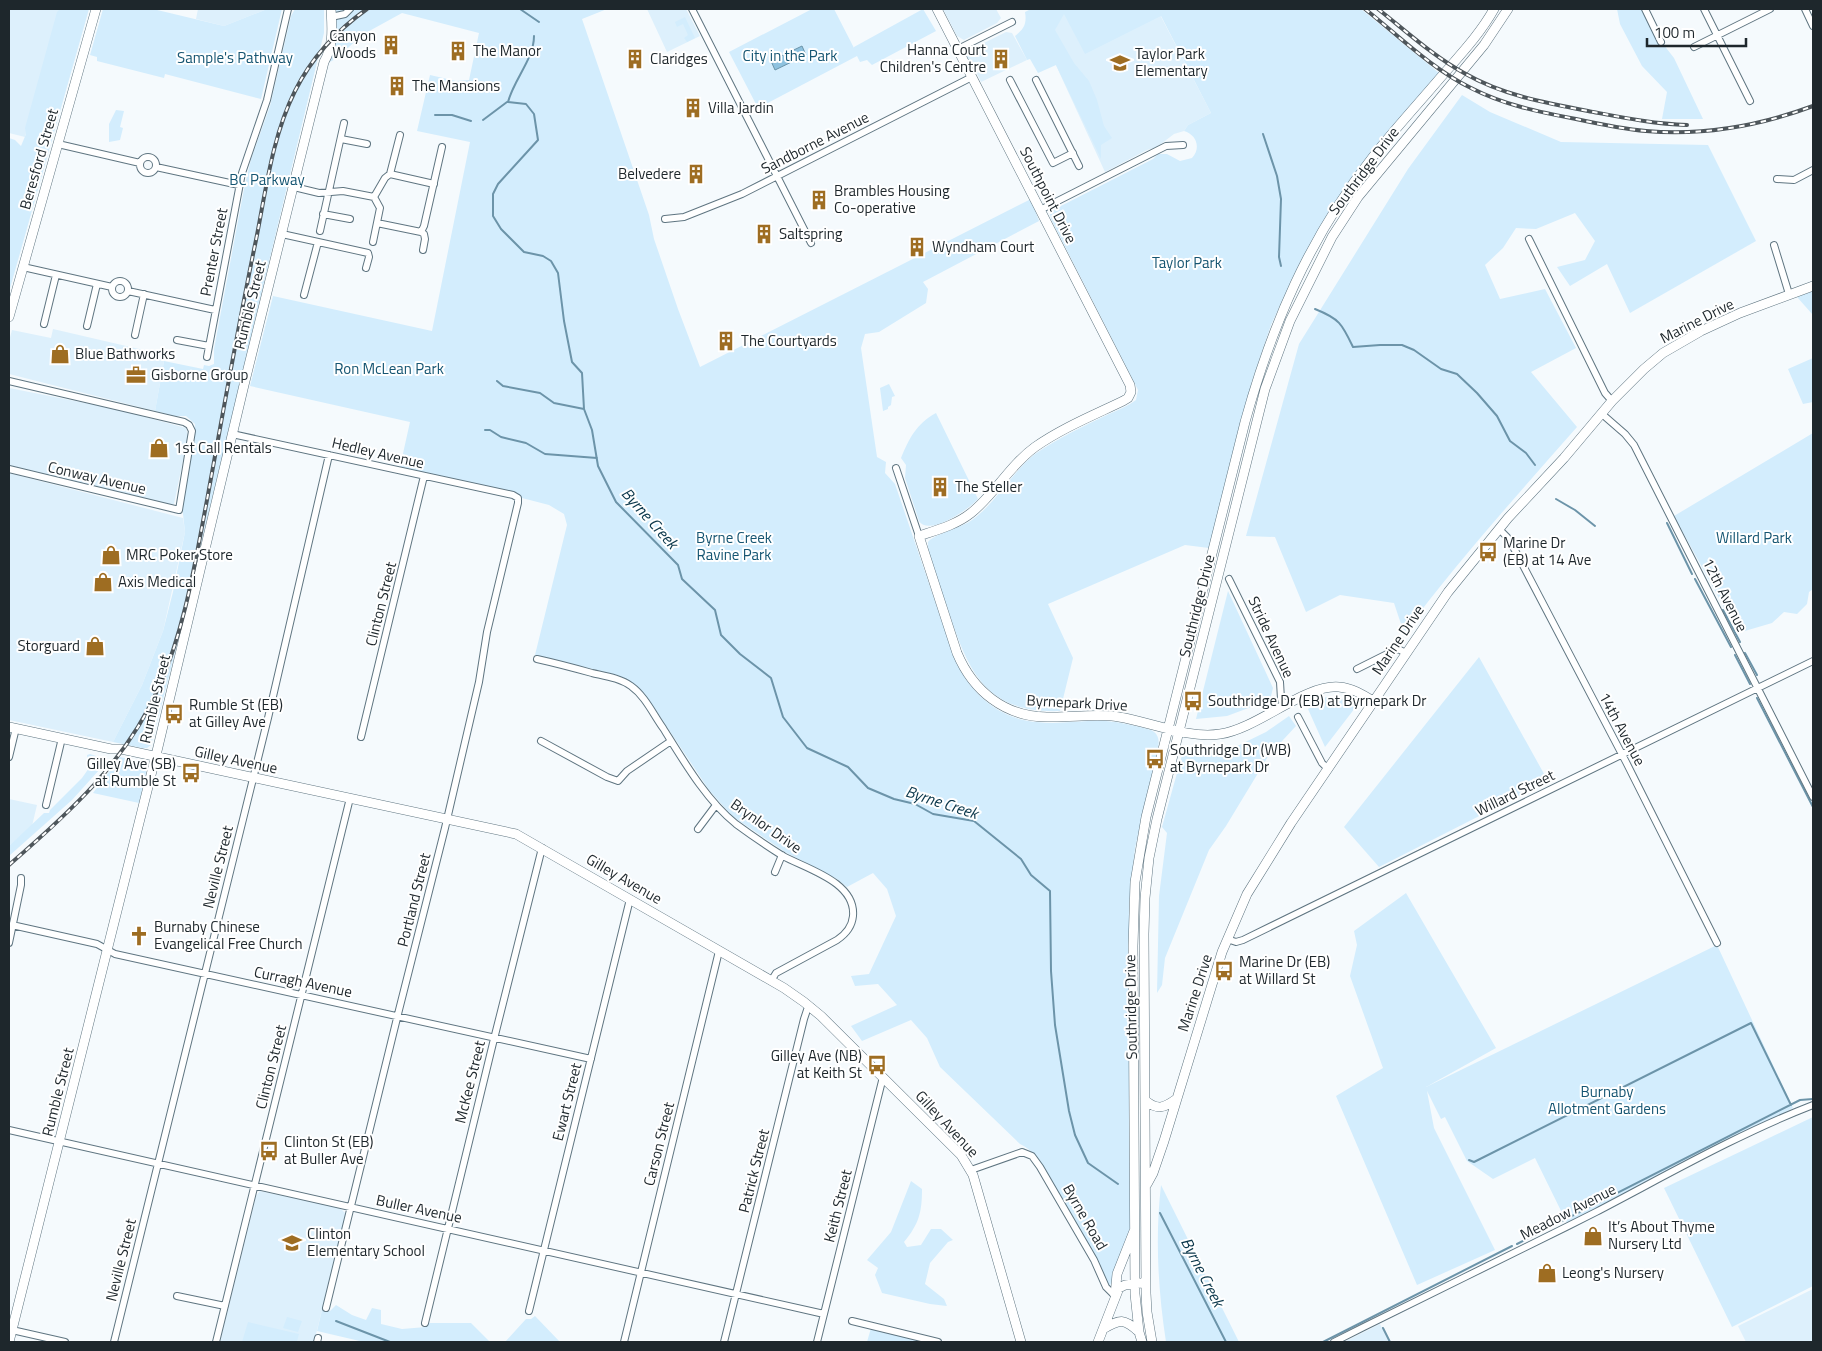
<svg xmlns="http://www.w3.org/2000/svg" width="1822" height="1351" font-family="'Titillium Web',sans-serif">
  <style>
    .built { fill: #ddf0fc }
    .green { fill: #d3edfd }
    .water { fill: #8ec2df; stroke: #6c94a9 }
    .lines { fill: none; stroke-linecap: round; stroke-linejoin: round }
    .stream { stroke: #6c94a9; stroke-width: 2 }
    .street-casing { stroke: #5f7581; stroke-width: 8 }
    .secondary-casing { stroke: #5f7581; stroke-width: 10 }
    .street { stroke: #fff; stroke-width: 6 }
    .secondary { stroke: #fff; stroke-width: 9 }
    .rail-casing { stroke: #4e565b; stroke-width: 4 }
    .rail { stroke: #fff; stroke-width: 2; stroke-dasharray: 5.5; stroke-linecap: butt }
    .labels { text-anchor: middle; stroke-width: 4; stroke-linejoin: round; paint-order: stroke }
    .poi-label { font-size: 15px; fill: #1e272c; stroke: #fff; text-anchor: start }
    .park-label { font-size: 15px; fill: #155572; stroke: #fff }
    .street-label { font-size: 15px; fill: #1e272c; stroke: #fff }
    .water-label { font-size: 16px; font-style: italic; fill: #09364a; stroke: #fff }
  </style>
  <rect width="100%" height="100%" fill="#f5fafd"/>
  <path class="built" d="M9,9H60L25,137L9,133Z
    M198,9H267L224,26L196,19Z
    M647,9H686L700,36L667,52Z
    M943,9H996L1001,18L997,23L964,40L957,36Z
    M1073,9H1157L1211,113L1188,125L1184,131L1174,134L1157,147L1147,150L1105,172L1037,24Z
    M1006,32L1012,33L1027,60L981,82L973,65L969,63L965,55L966,52Z
    M53,329L165,355L155,411L9,374V341L12,330L51,338Z
    M9,388L116,409L186,428L188,436L174,504L171,505L9,466Z
    M9,473L183,518L185,532L163,631L142,685L113,742L9,720Z
    M9,799L37,805L32,826L9,846Z
    M260,1191L340,1208L346,1214L314,1342H220L256,1196Z
    M1813,1289V1342H1746L1738,1326Z
    M1380,1324L1389,1342H1344Z"/>
  <path class="green" d="M60,9H89L9,292V138L15,140L21,146L26,134L25,128L57,12Z
    M103,9H153L224,26L267,9H282L261,99L165,74L164,78L97,61V57L90,55Z
    M295,9H324V33L171,669L151,745L147,748H142L113,742L142,685L163,631L173,592L185,532L182,505L195,438V424L186,416H176L155,411L164,361L203,369L204,365L209,366L214,364V349L244,189L251,159L270,106L291,16Z
    M336,9H607L582,19L649,215L654,239L678,309L700,367L1031,199L1039,221L923,282L928,289L926,303L879,332L865,334L861,348L877,457L886,462L885,473L895,484L955,660C970,693 999,719 1036,722C1059,725 1083,720 1106,721C1121,722 1136,726 1151,730C1161,735 1159,744 1157,753L1135,848L1129,903L1130,1230L1110,1286L1107,1284L1097,1258L1042,1166C1035,1156 1031,1149 1020,1144L940,1067L927,1038L911,1020L862,1041L851,1026L897,1005L878,984L855,986L851,976L869,974L896,916L887,889L873,873L847,887L837,879L785,852L732,816L709,790L645,694L636,685L617,675L535,655L567,525L564,514L549,505L522,498L514,492L400,467L410,422L250,386L273,296L432,331L470,142L417,131L430,75L456,81L469,80L479,33L402,13L362,35L337,58L330,62L335,36Z
    M812,9H834L854,48V47L923,9L936,31L872,65L867,60L860,62L857,56L758,108L729,52Z
    M1031,9H1361L1439,73L1330,210L1294,275L1271,325L1252,381L1209,548L1185,545L1048,604L1073,658L1060,711C979,714 966,663 944,598C938,581 927,560 928,542C934,534 961,528 972,520C996,503 1011,473 1035,454C1058,438 1084,426 1109,414C1118,410 1128,406 1136,400L1138,390L1051,219L1050,214L1053,210L1153,159L1158,154H1167L1180,161L1192,158C1201,148 1197,135 1184,131L1188,125L1211,113L1161,16L1085,54L1064,14L1055,30L1074,63L1089,81L1097,100L1104,126L1112,138L1101,145V159L1056,65L1038,73L1030,59L1027,60L1015,36C1024,29 1027,24 1025,12Z
    M1617,9H1643L1653,31L1674,58L1703,119H1662L1667,92L1642,66L1620,24Z
    M685,17L695,38L687,42L684,38L688,35L683,24L677,27L675,22Z
    M1462,95L1490,112L1561,142L1708,145L1756,241L1630,313L1607,264L1570,286L1557,267L1585,260L1595,241L1575,213L1536,229L1516,228L1503,248L1485,265L1500,299L1545,289L1576,348L1531,372L1577,427C1518,494 1458,561 1404,633L1394,603L1340,595L1306,612L1275,537L1246,536L1299,344L1408,169Z
    M116,110L124,111L120,127L123,128L120,140L109,142V124Z
    M1813,291V315L1797,297Z
    M1813,358V402L1803,404L1788,369Z
    M889,384L895,396L892,397L891,405L888,407V409L883,411L880,388Z
    M936,413L978,499C969,509 929,537 919,521L905,478L906,465L901,458C909,439 916,424 936,413Z
    M1813,433V589L1809,592L1807,604L1797,614L1784,612L1772,623L1738,633L1674,516Z
    M1228,591L1273,688L1270,700L1227,716L1196,719Z
    M1479,657L1548,781L1379,867L1344,827Z
    M1326,697L1344,699L1355,708L1325,747L1308,709Z
    M1289,716L1296,726L1269,755L1226,826L1209,850L1165,958L1162,985L1157,993L1159,896L1167,833L1162,827L1184,748L1229,750L1266,732Z
    M90,754L102,758L100,769L72,800L9,856V846L44,813H49L50,810L82,778L89,768L87,755Z
    M120,757L141,762L146,767V773L139,803L93,793Z
    M1406,893L1496,1048L1426,1087L1717,945L1793,1108L1567,1223L1535,1158L1493,1179L1467,1161L1445,1117L1441,1119L1427,1091L1434,1128L1495,1250L1417,1285L1336,1096L1383,1068L1350,976L1357,945L1354,931Z
    M1813,1117V1286L1732,1327L1664,1188Z
    M911,1181L922,1189C922,1212 919,1224 904,1242L907,1247L921,1245L931,1229H941L953,1240L948,1242L930,1263L925,1284L944,1299L947,1306L930,1304L882,1293L875,1275L878,1268L867,1260L891,1232Z
    M1161,1185L1239,1342H1166C1158,1290 1155,1238 1161,1185Z
    M336,1305L352,1315L366,1320L372,1308L381,1310V1324L402,1329L426,1327L429,1323H471L490,1342H364L317,1331L322,1310L330,1311Z
    M535,1316L560,1342H505L526,1319H531Z
    M287,1317L302,1321L298,1332L283,1328Z
    M248,1322L299,1334L297,1341L300,1342H242Z
    M871,1328L925,1342H867Z"/>
  <path class="water" d="M802,46L806,55L775,70L771,61Z"/>
  <g class="lines">
    <path class="stream" d="M520,9L539,22
      M534,36C534,59 514,79 508,102L526,104L534,114L538,140L498,184L493,194V216L501,229L524,252L543,256L551,261L558,273L564,321L572,362L582,373L584,409L592,430L598,466L616,502L678,565L682,579L715,610L721,635L740,654L771,678L783,717L807,748L848,767L868,788L894,799L915,804L933,814L974,821L1021,859L1031,875L1050,891L1051,971L1055,1025L1069,1111L1075,1135L1088,1163L1118,1184
      M435,115H452L471,121
      M483,120L507,102
      M1263,134L1277,176L1281,199L1279,257L1281,266
      M1315,309C1340,319 1342,324 1353,347L1380,345H1402L1414,350L1441,369L1457,374L1477,393L1497,416L1510,441L1526,453L1535,465
      M497,381L503,386L540,393L554,403L584,409
      M485,430H490L501,437L526,443L545,454L597,458
      M1556,499L1575,510L1595,526
      M1667,523L1692,574
      M1695,579L1731,647
      M1723,610L1740,642
      M1745,653L1757,675
      M1735,655L1750,684
      M1757,698L1813,807
      M1469,1160L1474,1162L1751,1023L1791,1105
      M1160,1213L1226,1342
      M1517,1244L1800,1100L1813,1099
      M336,1321L390,1342
      M1383,1328L1390,1342
      M1323,1342L1512,1246"/>
    <defs>
      <path id="street" d="M692,9L811,243
        M1645,9L1661,42
        M1704,9L1750,101
        M1805,9L1813,26
        M331,17L345,14L350,9
        M1694,47L1770,9
        M958,49L1012,22
        M1010,80L1053,163L1073,153
        M1036,80L1079,166
        M341,139L367,144
        M58,144L140,163
        M140 165a8 8 0 1 1 16 0a8 8 0 1 1-16 0Z
        M156,167L239,185
        M390,174L434,184
        M1777,179L1794,180L1813,170
        M294,187L319,193L343,191L374,197
        M1040,210L1166,146L1183,145
        M323,214L350,219
        M665,219L684,217L742,194L972,77
        M377,223L421,232
        M320,231L344,123
        M282,234L368,253L369,257L366,268
        M1529,239L1605,393L1612,401
        M373,242L380,208L374,197L385,178L390,174L400,135
        M1774,245L1789,294
        M423,250L425,239L424,234L421,232L424,226L442,147
        M23,267L112,287
        M112 289a8 8 0 1 1 16 0a8 8 0 1 1-16 0Z
        M128,291L215,310
        M304,295L318,242
        M44,324L56,275
        M87,326L97,284
        M135,335L144,294
        M177,340L209,346
        M207,357L242,173L267,100L288,9
        M9,381L184,422L189,425L192,431L179,510L9,469
        M1602,414L1625,434L1634,445L1813,797
        M232,434L513,495L518,498V503L487,632L479,682L445,828L399,1010L326,1308
        M896,468L919,536
        M1499,529L1507,537L1516,552L1626,762L1717,943
        M1229,579L1280,682L1281,699L1284,706
        M537,659C555,663 574,668 592,673C605,676 620,678 631,686C645,696 653,714 663,728C683,760 706,800 736,824C751,835 767,846 783,856C807,869 856,882 853,916C852,927 846,934 837,940L776,973L771,981
        M1357,669L1393,651L1398,649L1406,653
        M1298,717L1322,763L1328,769
        M361,737L424,476
        M541,741L607,777L618,781L627,771L671,741
        M9,757L16,728
        M46,805L62,738
        M698,829L716,805
        M775,872L782,855
        M12,925L97,944L115,954L591,1059
        M1227,939L1236,942L1243,940L1813,661
        M9,943L21,885V878
        M9,1130L824,1314
        M971,1170L1022,1152L1032,1156L1040,1167L1094,1260L1106,1287L1114,1295
        M177,1296L225,1306
        M529,1311L630,899
        M852,1321L938,1342
        M425,1323L493,1043L542,848
        M12,1330L65,1342
        M114,1342L268,718L329,455
        M216,1342L350,798
        M317,1342L318,1338
        M624,1342L719,951
        M724,1342L804,1019L807,1010L811,1007
        M817,1342L883,1077
        M1334,1342C1421,1298 1509,1256 1596,1212C1667,1175 1738,1134 1813,1105"/>
      <path id="secondary" d="M937,9L1130,385L1131,392L1128,398L1123,401C1094,415 1062,428 1035,447C1009,466 995,494 971,513C956,525 937,530 919,536L957,653C973,691 1005,717 1047,717C1071,718 1095,713 1119,717C1150,722 1188,739 1220,734C1257,729 1305,684 1339,687C1352,688 1362,694 1373,701
        M9,317L96,9
        M9,727L111,749H121L516,834L784,988L804,1002L821,1016L961,1155L973,1175L1021,1342
        M1146,1101C1157,1110 1164,1108 1175,1100
        M1147,1184L1153,1173L1164,1141L1222,952L1247,894L1291,823L1448,592L1508,518L1564,458L1612,401L1644,369L1663,353L1701,331L1740,313L1813,286
        M1115,1295L1117,1274L1134,1231
        M1103,1329C1120,1319 1124,1318 1139,1332
        M9,1342L158,747L244,385L324,62C334,45 332,27 331,9
        M1098,1342L1119,1288L1125,1285L1141,1283
        M1142,1342L1139,1332L1135,1294L1133,946L1135,882L1146,817L1245,422C1272,325 1309,238 1372,158C1394,130 1418,104 1441,77C1460,55 1480,34 1494,9
        M1152,1342L1147,1312L1146,1293L1144,934L1145,898L1149,858L1157,819L1265,389L1290,321L1332,237L1358,197L1484,45L1508,9"/>
    </defs>
    <use href="#street" class="street-casing"/>
    <use href="#secondary" class="secondary-casing"/>
    <use href="#street" class="street"/>
    <use href="#secondary" class="secondary"/>
    <defs>
      <path id="rail" d="M1365,9C1399,36 1432,69 1471,88C1504,105 1539,112 1576,119C1599,124 1623,129 1646,131C1704,136 1759,126 1813,106
        M1378,9C1406,31 1433,56 1464,73C1502,95 1545,103 1588,111C1620,117 1653,124 1687,125
        M9,865C70,812 126,762 159,687C185,628 195,563 207,500C223,413 238,326 256,240C266,190 272,137 295,91C312,57 336,31 367,9"/>
    </defs>
    <use href="#rail" class="rail-casing"/>
    <use href="#rail" class="rail"/>
  </g>
  <defs>
    <symbol id="building-bare" viewBox="-9 -9 18 18"><path d="M-4-6H4V6H1V3H-1V6H-4ZM-2.5-4.3h1.7v1.8h-1.7ZM.8-4.3h1.7v1.8H.8ZM-2.5-1h1.7V.8h-1.7ZM.8-1h1.7V.8H.8Z" fill="#9e6d22" stroke="#fff" stroke-width="2.5" paint-order="stroke"/></symbol>
    <symbol id="school-bare" viewBox="-9 -9 18 18"><path d="M0-5L7-2L0 1L-7-2ZM-4 1L0 2.5L4 1V4Q0 6-4 4Z" fill="#9e6d22" stroke="#fff" stroke-width="2.5" paint-order="stroke"/></symbol>
    <symbol id="shop-bare" viewBox="-9 -9 18 18"><path d="M-5-2.5h2.3a2.7 3.5 0 0 1 5.4 0H5L5.5 6h-11ZM-1.5-2.5h3a1.5 2.3 0 0 0-3 0Z" fill="#9e6d22" stroke="#fff" stroke-width="2.5" paint-order="stroke"/></symbol>
    <symbol id="office-bare" viewBox="-9 -9 18 18"><path d="M-6-3h4V-5.5h4V-3h4V5H-6ZM-1-4.5V-3h2v-1.5ZM-6 0V1H6V0Z" fill="#9e6d22" stroke="#fff" stroke-width="2.5" paint-order="stroke"/></symbol>
    <symbol id="bus-bare" viewBox="-9 -9 18 18"><path d="M-5-6H5V4H4V6H2V4H-2V6H-4V4H-5ZM-3.5-4V0h7V-4ZM-3.5 1.2v1.5H-2V1.2ZM2 1.2v1.5H3.5V1.2Z" fill="#9e6d22" stroke="#fff" stroke-width="2.5" paint-order="stroke"/></symbol>
    <symbol id="church-bare" viewBox="-9 -9 18 18"><path d="M-1.2-6h2.4v3.5h3.3v2.4h-3.3V6h-2.4V-.1h-3.3v-2.4h3.3Z" fill="#9e6d22" stroke="#fff" stroke-width="2.5" paint-order="stroke"/></symbol>
  </defs>
  <g fill-rule="evenodd">
    <use href="#building-bare" x="377" y="31" width="28" height="28"/>
    <use href="#building-bare" x="444" y="37" width="28" height="28"/>
    <use href="#building-bare" x="621" y="45" width="28" height="28"/>
    <use href="#building-bare" x="987" y="45" width="28" height="28"/>
    <use href="#school-bare" x="1106" y="49" width="28" height="28"/>
    <use href="#building-bare" x="383" y="72" width="28" height="28"/>
    <use href="#building-bare" x="679" y="94" width="28" height="28"/>
    <use href="#building-bare" x="682" y="160" width="28" height="28"/>
    <use href="#building-bare" x="805" y="186" width="28" height="28"/>
    <use href="#building-bare" x="750" y="220" width="28" height="28"/>
    <use href="#building-bare" x="903" y="233" width="28" height="28"/>
    <use href="#building-bare" x="712" y="327" width="28" height="28"/>
    <use href="#shop-bare" x="46" y="340" width="28" height="28"/>
    <use href="#office-bare" x="122" y="361" width="28" height="28"/>
    <use href="#shop-bare" x="145" y="434" width="28" height="28"/>
    <use href="#building-bare" x="926" y="473" width="28" height="28"/>
    <use href="#bus-bare" x="1474" y="538" width="28" height="28"/>
    <use href="#shop-bare" x="97" y="541" width="28" height="28"/>
    <use href="#shop-bare" x="89" y="568" width="28" height="28"/>
    <use href="#shop-bare" x="81" y="632" width="28" height="28"/>
    <use href="#bus-bare" x="1179" y="687" width="28" height="28"/>
    <use href="#bus-bare" x="160" y="700" width="28" height="28"/>
    <use href="#bus-bare" x="1141" y="745" width="28" height="28"/>
    <use href="#bus-bare" x="177" y="759" width="28" height="28"/>
    <use href="#church-bare" x="125" y="922" width="28" height="28"/>
    <use href="#bus-bare" x="1210" y="957" width="28" height="28"/>
    <use href="#bus-bare" x="863" y="1051" width="28" height="28"/>
    <use href="#bus-bare" x="255" y="1137" width="28" height="28"/>
    <use href="#shop-bare" x="1579" y="1222" width="28" height="28"/>
    <use href="#school-bare" x="278" y="1229" width="28" height="28"/>
    <use href="#shop-bare" x="1533" y="1259" width="28" height="28"/>
  </g>
  <g class="labels">
    <g class="poi-label">
      <text x="376" y="41" text-anchor="end">Canyon<tspan x="376" dy="17">Woods</tspan></text>
      <text x="986" y="55" text-anchor="end">Hanna Court<tspan x="986" dy="17">Children's Centre</tspan></text>
      <text x="473" y="56">The Manor</text>
      <text x="1135" y="59">Taylor Park<tspan x="1135" dy="17">Elementary</tspan></text>
      <text x="650" y="64">Claridges</text>
      <text x="412" y="91">The Mansions</text>
      <text x="708" y="113">Villa Jardin</text>
      <text x="681" y="179" text-anchor="end">Belvedere</text>
      <text x="834" y="196">Brambles Housing<tspan x="834" dy="17">Co-operative</tspan></text>
      <text x="779" y="239">Saltspring</text>
      <text x="932" y="252">Wyndham Court</text>
      <text x="741" y="346">The Courtyards</text>
      <text x="75" y="359">Blue Bathworks</text>
      <text x="151" y="380">Gisborne Group</text>
      <text x="174" y="453">1st Call Rentals</text>
      <text x="955" y="492">The Steller</text>
      <text x="1503" y="548">Marine Dr<tspan x="1503" dy="17">(EB) at 14 Ave</tspan></text>
      <text x="126" y="560">MRC Poker Store</text>
      <text x="118" y="587">Axis Medical</text>
      <text x="80" y="651" text-anchor="end">Storguard</text>
      <text x="1208" y="706">Southridge Dr (EB) at Byrnepark Dr</text>
      <text x="189" y="710">Rumble St (EB)<tspan x="189" dy="17">at Gilley Ave</tspan></text>
      <text x="1170" y="755">Southridge Dr (WB)<tspan x="1170" dy="17">at Byrnepark Dr</tspan></text>
      <text x="176" y="769" text-anchor="end">Gilley Ave (SB)<tspan x="176" dy="17">at Rumble St</tspan></text>
      <text x="154" y="932">Burnaby Chinese<tspan x="154" dy="17">Evangelical Free Church</tspan></text>
      <text x="1239" y="967">Marine Dr (EB)<tspan x="1239" dy="17">at Willard St</tspan></text>
      <text x="862" y="1061" text-anchor="end">Gilley Ave (NB)<tspan x="862" dy="17">at Keith St</tspan></text>
      <text x="284" y="1147">Clinton St (EB)<tspan x="284" dy="17">at Buller Ave</tspan></text>
      <text x="1608" y="1232">It’s About Thyme<tspan x="1608" dy="17">Nursery Ltd</tspan></text>
      <text x="307" y="1239">Clinton<tspan x="307" dy="17">Elementary School</tspan></text>
      <text x="1562" y="1278">Leong's Nursery</text>
    </g>
    <g class="park-label">
      <text x="790" y="61">City in the Park</text>
      <text x="235" y="63">Sample's Pathway</text>
      <text x="267" y="185">BC Parkway</text>
      <text x="1187" y="268">Taylor Park</text>
      <text x="389" y="374">Ron McLean Park</text>
      <text x="734" y="543">Byrne Creek<tspan x="734" dy="17">Ravine Park</tspan></text>
      <text x="1754" y="543">Willard Park</text>
      <text x="1607" y="1097">Burnaby<tspan x="1607" dy="17">Allotment Gardens</tspan></text>
    </g>
    <g class="street-label">
      <text transform="translate(815 143) rotate(-27)" y="5">Sandborne Avenue</text>
      <text transform="translate(39 159) rotate(-74)" y="5">Beresford Street</text>
      <text transform="translate(1364 171) rotate(-53)" y="5">Southridge Drive</text>
      <text transform="translate(1048 195) rotate(63)" y="5">Southpoint Drive</text>
      <text transform="translate(214 252) rotate(-79)" y="5">Prenter Street</text>
      <text transform="translate(250 305) rotate(-76)" y="5">Rumble Street</text>
      <text transform="translate(1697 321) rotate(-27)" y="5">Marine Drive</text>
      <text transform="translate(378 453) rotate(13)" y="5">Hedley Avenue</text>
      <text transform="translate(97 478) rotate(13)" y="5">Conway Avenue</text>
      <text transform="translate(1725 595) rotate(63)" y="5">12th Avenue</text>
      <text transform="translate(381 604) rotate(-76)" y="5">Clinton Street</text>
      <text transform="translate(1197 606) rotate(-76)" y="5">Southridge Drive</text>
      <text transform="translate(1271 637) rotate(65)" y="5">Stride Avenue</text>
      <text transform="translate(1398 640) rotate(-56)" y="5">Marine Drive</text>
      <text transform="translate(155 699) rotate(-77)" y="5">Rumble Street</text>
      <text transform="translate(1077 703) rotate(3)" y="5">Byrnepark Drive</text>
      <text transform="translate(1622 729) rotate(62)" y="5">14th Avenue</text>
      <text transform="translate(236 760) rotate(12)" y="5">Gilley Avenue</text>
      <text transform="translate(1515 793) rotate(-26)" y="5">Willard Street</text>
      <text transform="translate(766 826) rotate(35)" y="5">Brynlor Drive</text>
      <text transform="translate(218 867) rotate(-76)" y="5">Neville Street</text>
      <text transform="translate(624 879) rotate(30)" y="5">Gilley Avenue</text>
      <text transform="translate(414 900) rotate(-76)" y="5">Portland Street</text>
      <text transform="translate(303 982) rotate(12)" y="5">Curragh Avenue</text>
      <text transform="translate(1195 993) rotate(-72)" y="5">Marine Drive</text>
      <text transform="translate(1131 1007) rotate(-91)" y="5">Southridge Drive</text>
      <text transform="translate(271 1067) rotate(-76)" y="5">Clinton Street</text>
      <text transform="translate(470 1082) rotate(-76)" y="5">McKee Street</text>
      <text transform="translate(58 1092) rotate(-76)" y="5">Rumble Street</text>
      <text transform="translate(567 1102) rotate(-76)" y="5">Ewart Street</text>
      <text transform="translate(947 1124) rotate(47)" y="5">Gilley Avenue</text>
      <text transform="translate(659 1144) rotate(-76)" y="5">Carson Street</text>
      <text transform="translate(754 1171) rotate(-76)" y="5">Patrick Street</text>
      <text transform="translate(838 1206) rotate(-76)" y="5">Keith Street</text>
      <text transform="translate(419 1209) rotate(12)" y="5">Buller Avenue</text>
      <text transform="translate(1568 1212) rotate(-27)" y="5">Meadow Avenue</text>
      <text transform="translate(1085 1217) rotate(60)" y="5">Byrne Road</text>
      <text transform="translate(121 1260) rotate(-76)" y="5">Neville Street</text>
    </g>
    <g class="water-label">
      <text transform="translate(650 518) rotate(48)" y="6">Byrne Creek</text>
      <text transform="translate(942 802) rotate(18)" y="6">Byrne Creek</text>
      <text transform="translate(1203 1272) rotate(63)" y="6">Byrne Creek</text>
    </g>
  </g>
  <rect width="1822" height="1351" fill="none" stroke="#1e272c" stroke-width="20"/>
  <path d="M1647 38v8h99v-8" fill="none" stroke="#1e272c" stroke-width="2.5"/>
  <text x="1654" y="38" font-size="15" fill="#1e272c" stroke="#ffffff" stroke-width="4" paint-order="stroke">100 m</text>
</svg>
